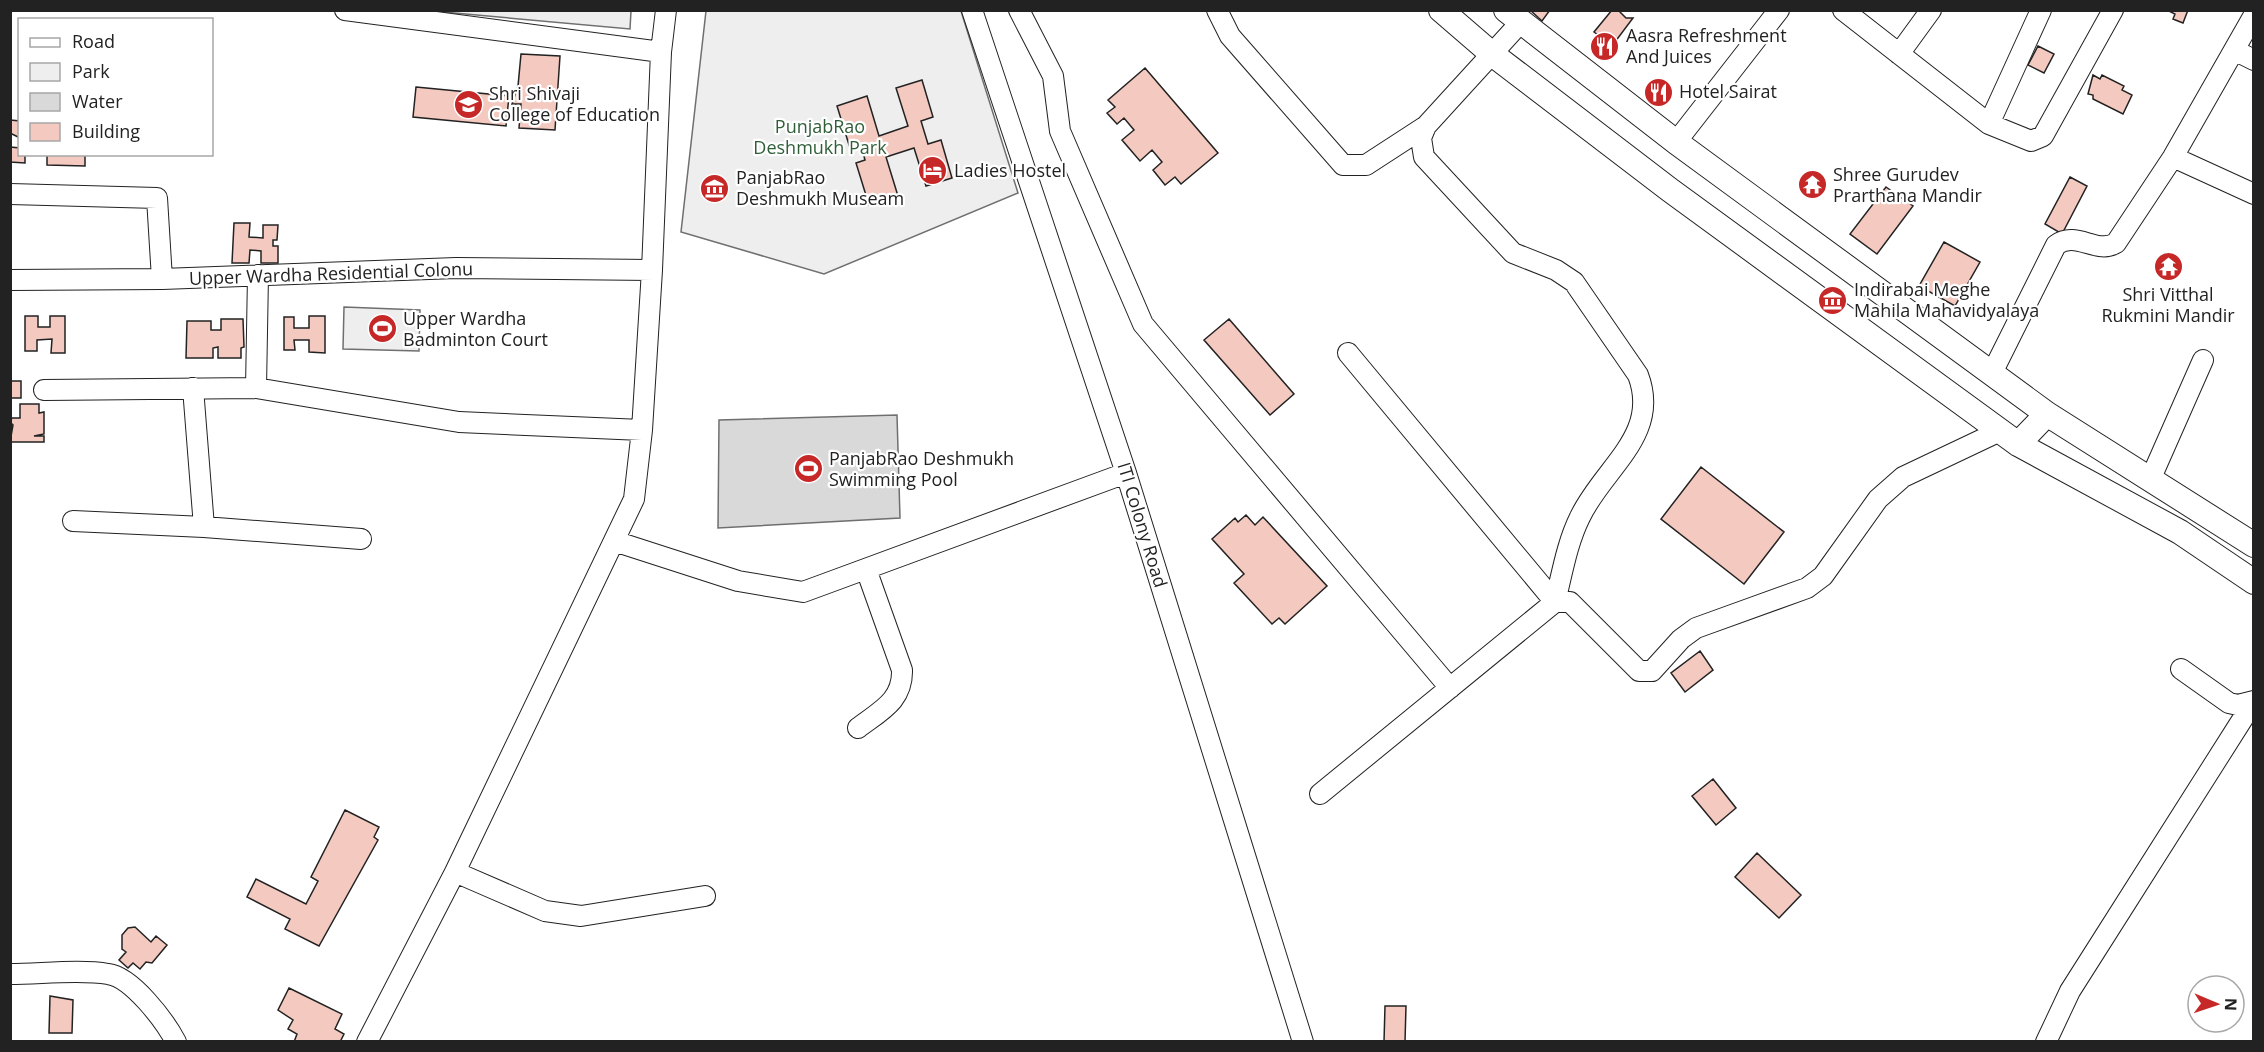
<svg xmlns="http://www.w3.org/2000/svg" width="2264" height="1052" font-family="'Open Sans',sans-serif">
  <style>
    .green { fill: #eee; stroke: #6f6f6f; stroke-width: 1.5 }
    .water { fill: #d9d9d9; stroke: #6f6f6f; stroke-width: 1.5 }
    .building { fill: #f3c9c0; stroke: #222; stroke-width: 1.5 }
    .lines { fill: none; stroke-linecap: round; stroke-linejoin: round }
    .minor-casing { stroke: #222; stroke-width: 22 }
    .major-casing { stroke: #222; stroke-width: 26 }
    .minor { stroke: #fff; stroke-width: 20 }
    .major { stroke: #fff; stroke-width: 24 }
    .labels { text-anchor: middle; stroke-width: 4.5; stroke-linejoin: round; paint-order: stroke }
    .poi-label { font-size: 18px; fill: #222; stroke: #fff; text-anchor: start }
    .park-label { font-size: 18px; fill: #2f5e38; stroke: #fff }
    .street-label { font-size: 18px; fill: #222; stroke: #fff }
  </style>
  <rect width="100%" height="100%" fill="#fff"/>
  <path class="green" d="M421,10L631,11L630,29Z
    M706,11H961L1018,193L824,274L681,232Z
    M344,307L420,310L419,351L343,349Z"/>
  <path class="water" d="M897,415L900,518L718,528L719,420Z"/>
  <path class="building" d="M1530,10H1550L1542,21Z
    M1612,10H1618L1626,18H1633L1612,46L1594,32Z
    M2167,10H2188L2183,23L2173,19L2175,14Z
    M2038,46L2054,54L2044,73L2028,65Z
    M521,54L560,56L555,130L519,128L521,104H512L518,86Z
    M1145,68L1218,153L1181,184L1175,177L1165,185L1153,170L1162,162L1152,150L1140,161L1122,140L1134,130L1124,118L1117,124L1107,113L1115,107L1108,100Z
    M2093,75L2100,79L2102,75L2124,86L2122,90L2132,95L2123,114L2093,99V95L2088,94Z
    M922,80L933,117L921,121L928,144L941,140L952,178L926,186L914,148L886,157L898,196L869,205L856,163L865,160L861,145L850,148L837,106L867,96L879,136L908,126L896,88Z
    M416,87L509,96L506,126L413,117Z
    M10,120L20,121V138L10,133Z
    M10,147L20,148V154H25V163L10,162Z
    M47,154H85V166L47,165Z
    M2070,177L2087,186L2062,234L2045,224Z
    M1886,187L1913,206L1877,254L1850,234Z
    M234,223H250L249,237L263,238V225H278L277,240H273V246H278V263H261V251L250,250L249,263H232Z
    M1944,242L1980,262L1955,306L1919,286Z
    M25,316H38V327H50V316H65V353H51L52,339L37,340V351H25Z
    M309,316H325V353L309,352V340H294L295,350H284V317H294V328H309Z
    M221,319H243L244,347L241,348V358H218V347L213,348V358H186L187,321H211V330H221Z
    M1229,319L1294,394L1270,415L1204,340Z
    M10,381H21V398H10Z
    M20,404H39V413L44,412V434L34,436H44V442H10L13,425L10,422L12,418H20Z
    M1701,467L1784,532L1744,584L1661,519Z
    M1246,515L1255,525L1263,517L1327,586L1285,624L1279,618L1272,624L1234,583L1244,574L1212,539L1235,518L1238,522Z
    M1700,651L1713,670L1685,692L1671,673Z
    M1713,779L1736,808L1716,825L1692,796Z
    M345,810L379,827L374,837L378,840L319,946L285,929L290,919L247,897L256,879L306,904L318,881L311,877Z
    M1757,853L1801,895L1779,918L1735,877Z
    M135,927L151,942L156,936L167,945L152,963L146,962L140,969L133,963L128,968L119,960L126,952L122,949V935L128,928Z
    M289,988L342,1014L335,1029L344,1034L340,1042H294L297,1034L288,1029L293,1020L278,1010Z
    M50,996L73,1000L72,1033H49Z
    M1385,1006H1406L1405,1042H1384Z"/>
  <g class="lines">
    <defs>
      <path id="minor" d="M345,10L661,52
        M972,10L1126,473L1303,1042
        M1019,10L1053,76L1060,131L1143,324L1450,688
        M1217,10L1230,36L1343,165H1366L1426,126L1521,22
        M1843,10L1989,124L2031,141L2043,136L2113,10
        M2234,50L2254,60
        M1899,54L1931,10
        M1989,124L2041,10
        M1676,142L1779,10
        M2173,157L2254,194
        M10,194L157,198L162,279
        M10,280L162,279L456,268L652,270
        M1348,353L1555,602C1562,574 1567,543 1580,517C1603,468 1661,435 1638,375L1574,282L1556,270L1513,253L1424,157L1421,138L1426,126
        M1992,373L2056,245C2076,230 2097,255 2116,243L2173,157L2254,15
        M193,388L204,527
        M256,388L258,275
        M44,390L256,388L459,422L642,430
        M2150,480L2203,360
        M73,521L204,527L361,539
        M614,541L738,581L803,592L1126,473
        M2181,669L2229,703L2238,705L2254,701
        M858,728C880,711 903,701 902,670L866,569
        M1320,794L1555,602H1570L1639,671H1652L1681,639L1696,628L1807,588L1823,576L1878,499L1903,477L2000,431
        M455,872L545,911L581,916L705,896
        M10,974C40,974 81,969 108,974C132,977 165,1021 176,1042
        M367,1042L455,872L634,499L642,430L652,270L661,52L666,10
        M2046,1042L2070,991L2254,701"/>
      <path id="major" d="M1441,10L1492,54L1670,190L2018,444L2180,532L2254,582
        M1506,10L1676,142L2047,414L2254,545
        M2018,444L2047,414"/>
    </defs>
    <use href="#minor" class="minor-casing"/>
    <use href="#major" class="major-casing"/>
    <use href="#minor" class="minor"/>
    <use href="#major" class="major"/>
  </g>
  <defs>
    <symbol id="restaurant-disc" viewBox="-11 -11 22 22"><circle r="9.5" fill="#c62828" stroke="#fff"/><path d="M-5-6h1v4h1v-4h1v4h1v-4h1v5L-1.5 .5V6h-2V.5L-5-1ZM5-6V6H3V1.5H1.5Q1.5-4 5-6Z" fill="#fff"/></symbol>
    <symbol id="university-disc" viewBox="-11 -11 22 22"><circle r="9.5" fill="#c62828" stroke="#fff"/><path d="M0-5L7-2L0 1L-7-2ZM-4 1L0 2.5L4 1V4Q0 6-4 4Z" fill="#fff"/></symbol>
    <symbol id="hotel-disc" viewBox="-11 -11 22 22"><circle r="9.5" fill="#c62828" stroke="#fff"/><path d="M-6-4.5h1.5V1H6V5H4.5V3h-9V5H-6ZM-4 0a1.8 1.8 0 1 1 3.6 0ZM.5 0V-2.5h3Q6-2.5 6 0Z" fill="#fff"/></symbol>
    <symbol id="temple-disc" viewBox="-11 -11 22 22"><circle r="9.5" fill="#c62828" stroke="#fff"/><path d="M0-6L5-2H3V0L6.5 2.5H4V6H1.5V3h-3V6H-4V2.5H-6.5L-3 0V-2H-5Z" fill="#fff"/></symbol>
    <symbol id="museum-disc" viewBox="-11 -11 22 22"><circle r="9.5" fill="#c62828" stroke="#fff"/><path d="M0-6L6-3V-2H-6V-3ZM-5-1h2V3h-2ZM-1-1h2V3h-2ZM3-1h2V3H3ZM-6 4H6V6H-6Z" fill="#fff"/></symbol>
    <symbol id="stadium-disc" viewBox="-11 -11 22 22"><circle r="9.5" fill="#c62828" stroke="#fff"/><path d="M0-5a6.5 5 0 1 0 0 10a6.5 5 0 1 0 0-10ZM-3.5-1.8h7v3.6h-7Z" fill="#fff"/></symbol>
  </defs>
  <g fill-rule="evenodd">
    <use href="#restaurant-disc" x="1588" y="30" width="33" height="33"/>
    <use href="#restaurant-disc" x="1642" y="76" width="33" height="33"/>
    <use href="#university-disc" x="452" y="88" width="33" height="33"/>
    <use href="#hotel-disc" x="916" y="154" width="33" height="33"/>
    <use href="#temple-disc" x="1796" y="168" width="33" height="33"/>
    <use href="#museum-disc" x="698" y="172" width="33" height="33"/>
    <use href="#temple-disc" x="2152" y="250" width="33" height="33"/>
    <use href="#museum-disc" x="1816" y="284" width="33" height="33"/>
    <use href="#stadium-disc" x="366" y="312" width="33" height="33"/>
    <use href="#stadium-disc" x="792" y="452" width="33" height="33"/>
  </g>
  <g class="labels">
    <g class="poi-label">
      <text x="1626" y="42">Aasra Refreshment<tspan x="1626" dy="21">And Juices</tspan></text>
      <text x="1679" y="98">Hotel Sairat</text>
      <text x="489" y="100">Shri Shivaji<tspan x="489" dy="21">College of Education</tspan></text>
      <text x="954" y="177">Ladies Hostel</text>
      <text x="1833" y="181">Shree Gurudev<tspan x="1833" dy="21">Prarthana Mandir</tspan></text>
      <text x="736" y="184">PanjabRao<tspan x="736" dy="21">Deshmukh Museam</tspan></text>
      <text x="1854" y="296">Indirabai Meghe<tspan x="1854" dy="21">Mahila Mahavidyalaya</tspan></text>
      <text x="2168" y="301" text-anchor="middle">Shri Vitthal<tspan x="2168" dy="21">Rukmini Mandir</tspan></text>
      <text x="403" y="325">Upper Wardha<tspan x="403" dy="21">Badminton Court</tspan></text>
      <text x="829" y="465">PanjabRao Deshmukh<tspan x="829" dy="21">Swimming Pool</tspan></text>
    </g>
    <g class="park-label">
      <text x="820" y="133">PunjabRao<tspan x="820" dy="21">Deshmukh Park</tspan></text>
    </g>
    <g class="street-label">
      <text transform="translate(331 274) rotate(-2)" y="6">Upper Wardha Residential Colonu</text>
      <text transform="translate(1142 525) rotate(73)" y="6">ITI Colony Road</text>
    </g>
  </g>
  <rect width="2264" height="1052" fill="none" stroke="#222222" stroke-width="24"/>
  <rect x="18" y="18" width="195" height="138" fill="#ffffff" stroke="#a7a7a7" stroke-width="1.5"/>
  <rect x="30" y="38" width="30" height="9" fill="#ffffff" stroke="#a7a7a7" stroke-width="1.5"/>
  <text x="72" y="48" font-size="18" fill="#222222">Road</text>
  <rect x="30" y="63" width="30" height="18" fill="#eeeeee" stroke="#a7a7a7" stroke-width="1.5"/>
  <text x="72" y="78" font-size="18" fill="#222222">Park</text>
  <rect x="30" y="93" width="30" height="18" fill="#d9d9d9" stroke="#a7a7a7" stroke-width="1.5"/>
  <text x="72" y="108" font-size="18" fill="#222222">Water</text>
  <rect x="30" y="123" width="30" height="18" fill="#f3c9c0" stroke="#a7a7a7" stroke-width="1.5"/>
  <text x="72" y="138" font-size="18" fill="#222222">Building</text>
  <g transform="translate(2216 1004) rotate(92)"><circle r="28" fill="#ffffff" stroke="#a7a7a7" stroke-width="1.5"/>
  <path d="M0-4.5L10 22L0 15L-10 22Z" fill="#c62828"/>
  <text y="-9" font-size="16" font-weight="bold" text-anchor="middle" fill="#222222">N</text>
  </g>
</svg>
